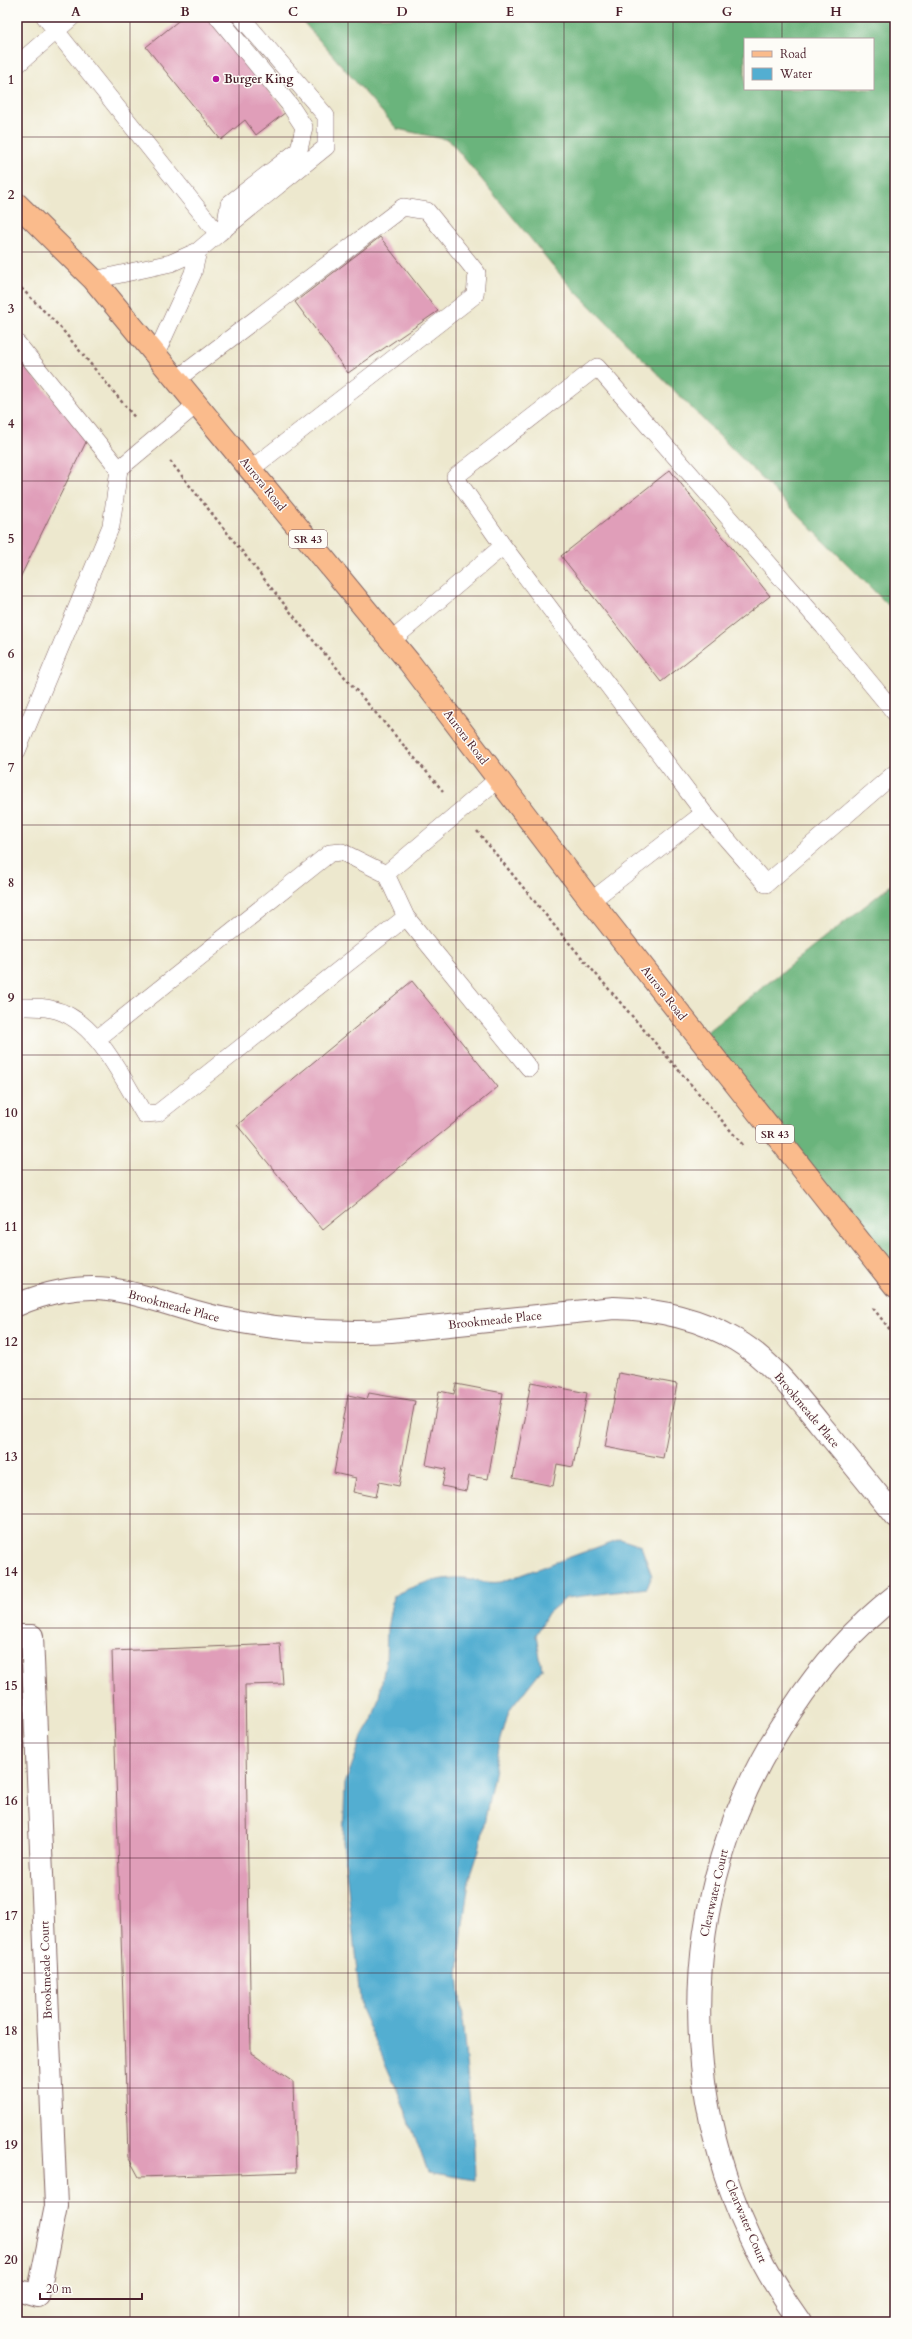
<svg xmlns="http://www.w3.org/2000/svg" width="912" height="2339" font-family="Cardo,serif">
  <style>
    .forest { fill: #6bb47b; stroke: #5a6a53; fill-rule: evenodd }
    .water { fill: #53aed1; stroke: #4e667e }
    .building { fill: #e09eb9 }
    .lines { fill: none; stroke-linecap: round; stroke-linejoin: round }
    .lane-casing { stroke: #836564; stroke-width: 18 }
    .street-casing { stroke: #836564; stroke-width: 24 }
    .primary-casing { stroke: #836564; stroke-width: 24 }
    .path { stroke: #836564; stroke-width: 2.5; stroke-dasharray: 3 3; stroke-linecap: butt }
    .lane { stroke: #fff; stroke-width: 17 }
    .street { stroke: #fff; stroke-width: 22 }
    .primary { stroke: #fabb8c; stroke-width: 22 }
    .grid { fill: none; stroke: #4a1f2b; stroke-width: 1; stroke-opacity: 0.55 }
    .poi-dot { fill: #b5179e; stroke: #fdfcf7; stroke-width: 1.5 }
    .labels { text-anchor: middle; stroke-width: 3; stroke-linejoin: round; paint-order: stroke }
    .shield { fill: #fdfcf7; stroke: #806168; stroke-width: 1 }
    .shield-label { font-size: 11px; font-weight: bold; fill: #4a1f2b }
    .poi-label { font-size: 12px; font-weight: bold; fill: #4a1f2b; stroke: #fdfcf7; text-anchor: start }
    .street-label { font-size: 12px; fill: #4a1f2b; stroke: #fdfcf7 }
    .neatline { fill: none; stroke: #4a1f2b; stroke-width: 1.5 }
    .grid-label { font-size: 13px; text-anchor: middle; font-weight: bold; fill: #4a1f2b }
  </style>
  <rect width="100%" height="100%" fill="#fdfcf7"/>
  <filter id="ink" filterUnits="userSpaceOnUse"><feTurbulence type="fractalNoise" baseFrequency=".025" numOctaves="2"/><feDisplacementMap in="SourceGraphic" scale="8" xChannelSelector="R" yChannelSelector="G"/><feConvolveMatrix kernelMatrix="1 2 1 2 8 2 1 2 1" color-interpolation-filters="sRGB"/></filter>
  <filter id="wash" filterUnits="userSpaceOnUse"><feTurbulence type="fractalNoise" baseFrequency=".012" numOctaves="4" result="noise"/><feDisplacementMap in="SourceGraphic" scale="16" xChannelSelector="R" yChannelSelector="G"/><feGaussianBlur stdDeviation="0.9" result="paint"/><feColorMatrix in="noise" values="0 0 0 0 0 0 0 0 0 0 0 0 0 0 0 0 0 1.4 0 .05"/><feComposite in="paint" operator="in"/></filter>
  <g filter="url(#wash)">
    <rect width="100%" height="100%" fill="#ede8ce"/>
    <path class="forest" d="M299,17H895V612L568,284L449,140L397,129ZM745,39H873V89H745Z
      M895,882V1286L699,1038Z"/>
    <path class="water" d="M620,1539L641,1546L652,1576L647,1588L566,1598L548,1613L536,1635L542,1669L509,1711L500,1743L479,1850L469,1881L463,1924L458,1974L474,2148L475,2180L428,2172L401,2099L361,2009L343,1841L345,1784L363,1735L372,1720L379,1697L386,1660L387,1629L393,1596C414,1585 438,1577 462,1578C477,1579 485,1584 501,1582Z"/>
    <g id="blocks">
      <path class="building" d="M183,17H210L286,112L256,135L245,120L221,140L146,47Z
        M380,237L438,311L348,373L295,302Z
        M17,358L88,438L17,584Z
        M670,470L770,596L661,682L561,556Z
        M412,981L498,1087L323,1230L237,1125Z
        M619,1373L677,1384L663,1458L605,1447Z
        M531,1382L587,1393L573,1467L557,1464L553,1486L513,1478Z
        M456,1384L503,1393L488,1479L469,1476L466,1491L442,1486L446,1469L426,1465L439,1391L454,1394Z
        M369,1393L415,1401L399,1486L379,1482L376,1497L353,1492L356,1478L334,1473L348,1395L367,1399Z
        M280,1644L283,1684L245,1685L251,2053L293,2082L296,2172L139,2177L128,2157L112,1651Z"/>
    </g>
  </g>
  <g filter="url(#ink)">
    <use href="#blocks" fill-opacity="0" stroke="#836564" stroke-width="1"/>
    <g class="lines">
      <defs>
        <path id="lane" d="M45,17L218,234L326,147V116L241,17
          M218,17L289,104L304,127L299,150L229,204L225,229
          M17,65L72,17
          M94,280L171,263L198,251L218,234
          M17,343L119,469
          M156,354L193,273L198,251
          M177,379L403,207L427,211L477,273L475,295L251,469
          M503,546L704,813
          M391,641L503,546L455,477L597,367L824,627L895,713
          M17,751L111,526L119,469L197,404
          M591,901L704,813L766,884L895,773
          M406,917L529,1068
          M17,1007C28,1007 40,1006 51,1009C95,1017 122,1078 144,1114L158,1113L406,917L386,874L498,779
          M97,1039L330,853L342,852L386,874"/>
        <path id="street" d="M17,1305C44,1293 78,1285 109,1289C148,1294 186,1312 226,1319C280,1330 336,1334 391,1331L614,1308C656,1309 699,1318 736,1340C770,1360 795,1393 820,1424C845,1454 870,1485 895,1516
          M17,1636H32L56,2206L38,2296L17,2290
          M800,2322C669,2140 665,1895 792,1710C820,1667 854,1628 895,1596"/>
        <path id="primary" d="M17,204L94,280L409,662L591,901L895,1286"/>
      </defs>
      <use href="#lane" class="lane-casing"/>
      <use href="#street" class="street-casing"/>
      <use href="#primary" class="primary-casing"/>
      <path class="path" d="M17,284L60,327L136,419
        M170,461L312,639L443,791
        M477,831L558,930L743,1145
        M873,1308L895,1336"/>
      <use href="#lane" class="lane"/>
      <use href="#street" class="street"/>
      <use href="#primary" class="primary"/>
    </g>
  </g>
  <path class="grid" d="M130,17V2322M239,17V2322M348,17V2322M456,17V2322M564,17V2322M673,17V2322M782,17V39M782,89V2322M17,137H895M17,252H895M17,366H895M17,481H895M17,596H895M17,710H895M17,825H895M17,940H895M17,1055H895M17,1170H895M17,1284H895M17,1399H895M17,1514H895M17,1628H895M17,1743H895M17,1858H895M17,1973H895M17,2088H895M17,2202H895"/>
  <circle class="poi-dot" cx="216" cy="79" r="4"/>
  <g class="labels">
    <g class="shield">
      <rect x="289" y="530" width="38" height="18" rx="3"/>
      <rect x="756" y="1125" width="38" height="18" rx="3"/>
    </g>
    <g class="shield-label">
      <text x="308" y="543">SR 43</text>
      <text x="775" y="1138">SR 43</text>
    </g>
    <g class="poi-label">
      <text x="224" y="83">Burger King</text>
    </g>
    <g class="street-label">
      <text transform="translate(263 484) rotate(51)" y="4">Aurora Road</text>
      <text transform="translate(466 737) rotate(53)" y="4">Aurora Road</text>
      <text transform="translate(664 993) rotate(52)" y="4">Aurora Road</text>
      <text transform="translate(174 1306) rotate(15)" y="4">Brookmeade Place</text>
      <text transform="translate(495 1320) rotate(-6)" y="4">Brookmeade Place</text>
      <text transform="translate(807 1410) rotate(50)" y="4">Brookmeade Place</text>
      <text transform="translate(714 1893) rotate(-77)" y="4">Clearwater Court</text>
      <text transform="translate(46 1970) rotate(-92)" y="4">Brookmeade Court</text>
      <text transform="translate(746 2221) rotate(67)" y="4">Clearwater Court</text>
    </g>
  </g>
  <rect width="912" height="2339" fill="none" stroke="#fdfcf7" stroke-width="44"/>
  <rect x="744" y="38" width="130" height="52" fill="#fdfcf7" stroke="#b5a4a5"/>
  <rect x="752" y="51" width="20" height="6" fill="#fabb8c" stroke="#b5a4a5"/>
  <text x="780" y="58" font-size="12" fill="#4a1f2b">Road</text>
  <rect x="752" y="68" width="20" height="12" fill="#53aed1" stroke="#b5a4a5"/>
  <text x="780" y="78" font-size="12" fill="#4a1f2b">Water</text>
  <path d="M40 2293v6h102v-6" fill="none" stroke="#4a1f2b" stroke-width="2"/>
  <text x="46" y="2293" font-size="12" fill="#4a1f2b" stroke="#fdfcf7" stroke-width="3" paint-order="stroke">20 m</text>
  <rect x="22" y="22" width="868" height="2295" class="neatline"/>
  <g class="grid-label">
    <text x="76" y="16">A</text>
    <text x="185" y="16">B</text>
    <text x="293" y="16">C</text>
    <text x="402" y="16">D</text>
    <text x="510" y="16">E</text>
    <text x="619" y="16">F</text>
    <text x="727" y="16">G</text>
    <text x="836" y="16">H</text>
    <text x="11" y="84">1</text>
    <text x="11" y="199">2</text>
    <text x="11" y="313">3</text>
    <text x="11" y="428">4</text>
    <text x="11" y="543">5</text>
    <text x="11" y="658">6</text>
    <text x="11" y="772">7</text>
    <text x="11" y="887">8</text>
    <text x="11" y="1002">9</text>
    <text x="11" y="1117">10</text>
    <text x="11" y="1231">11</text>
    <text x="11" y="1346">12</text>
    <text x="11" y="1461">13</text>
    <text x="11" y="1576">14</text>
    <text x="11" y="1690">15</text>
    <text x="11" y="1805">16</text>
    <text x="11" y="1920">17</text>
    <text x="11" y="2035">18</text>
    <text x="11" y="2149">19</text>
    <text x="11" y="2264">20</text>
  </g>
</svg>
